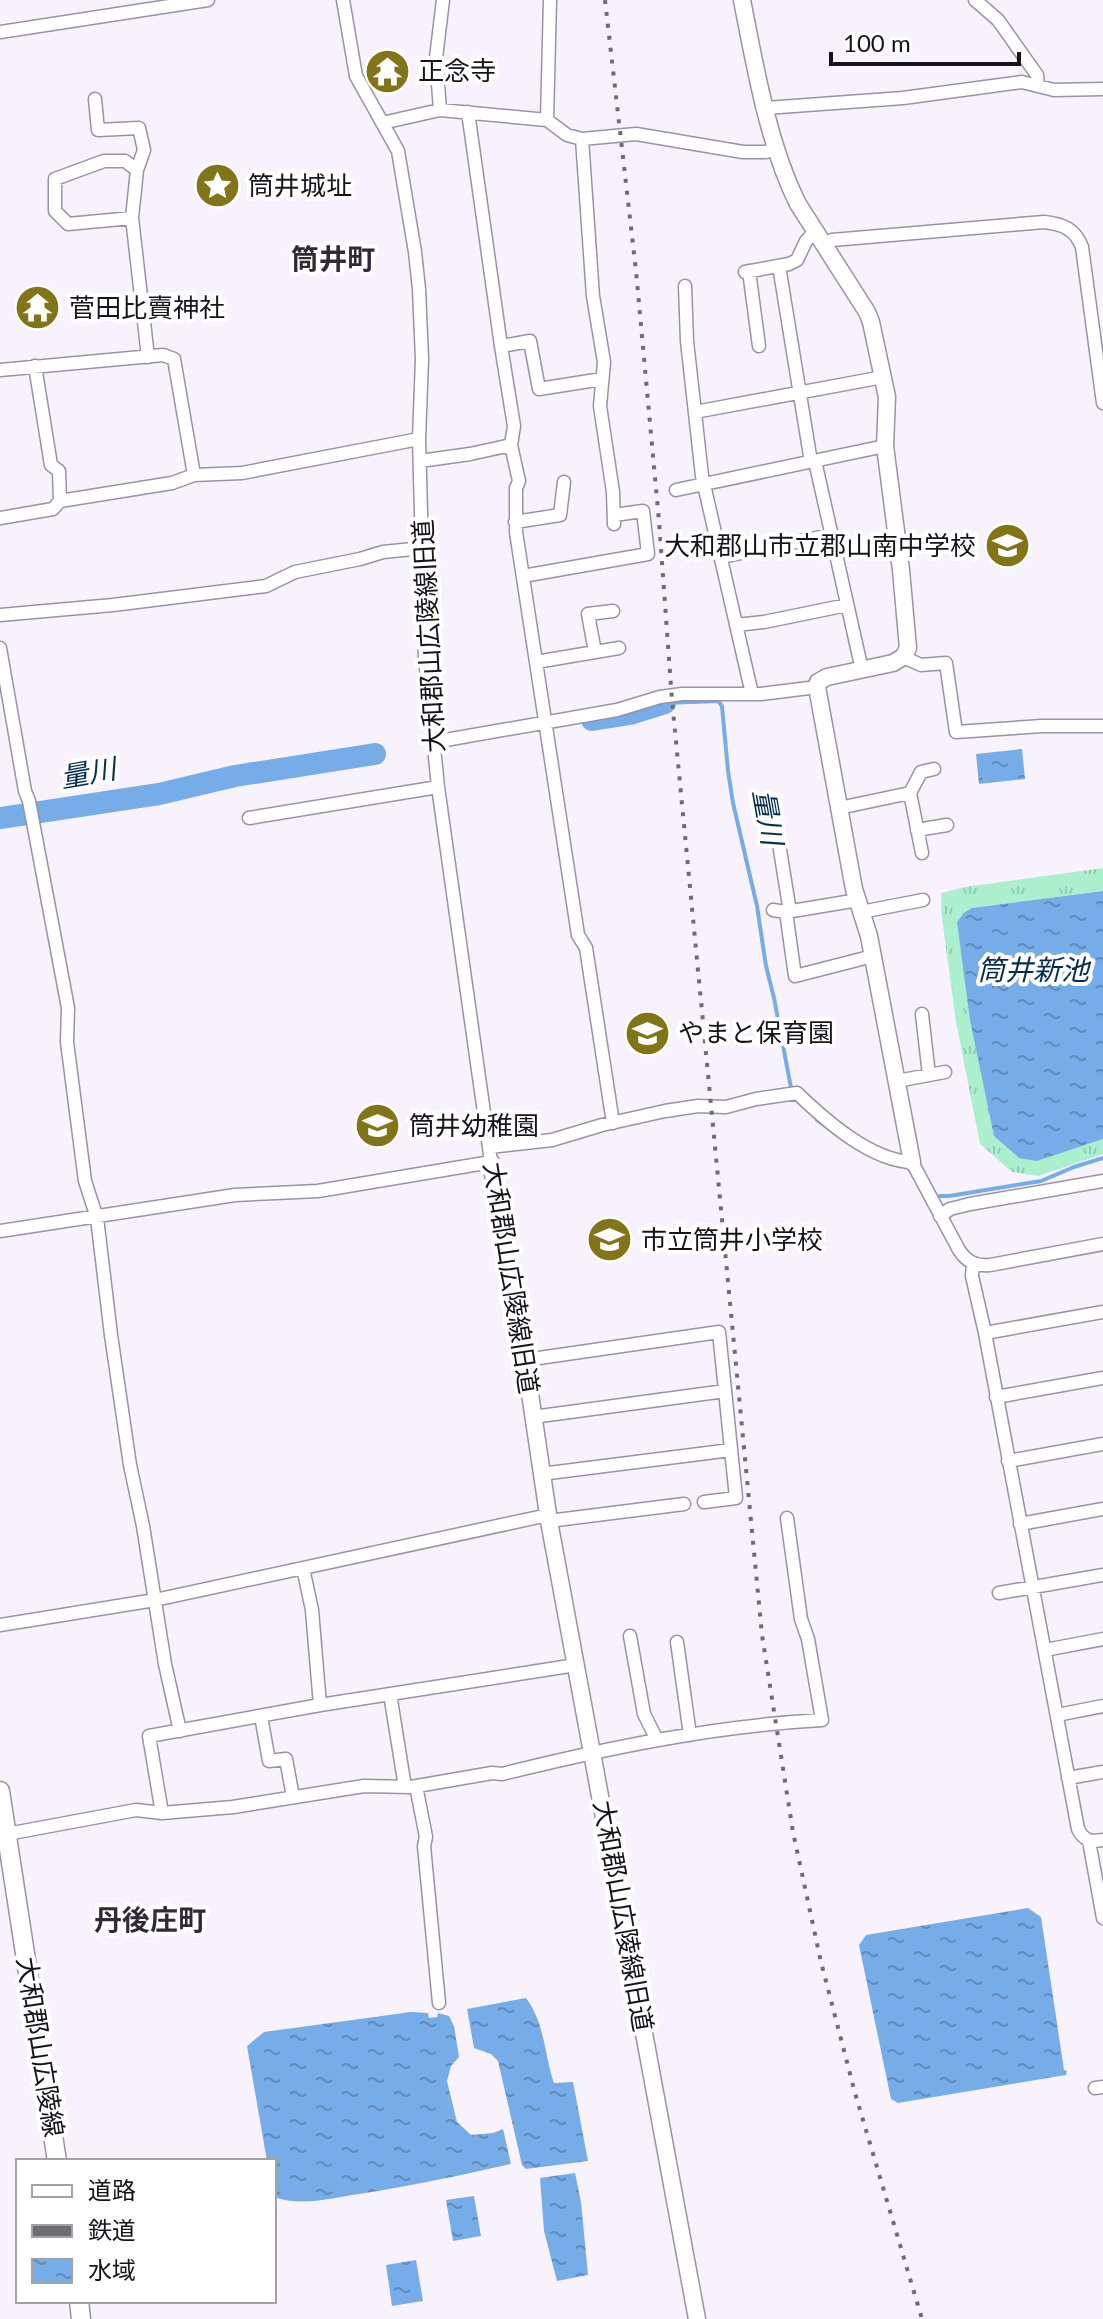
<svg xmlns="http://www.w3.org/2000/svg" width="1103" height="2319" font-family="Lato,'Noto Sans JP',sans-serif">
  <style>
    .grass { fill: url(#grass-tufts) }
    .water { fill: url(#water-ripples) }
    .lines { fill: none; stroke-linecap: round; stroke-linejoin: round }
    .stream { stroke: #76ace7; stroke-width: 4 }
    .river { stroke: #76ace7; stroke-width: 22 }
    .minor-casing { stroke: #9c91a6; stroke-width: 15 }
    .tertiary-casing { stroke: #9c91a6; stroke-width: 19 }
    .secondary-casing { stroke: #9c91a6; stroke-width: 21 }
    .minor { stroke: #fff; stroke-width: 12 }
    .tertiary { stroke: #fff; stroke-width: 16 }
    .secondary { stroke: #fff; stroke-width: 18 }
    .rail { stroke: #706c74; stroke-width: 4; stroke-dasharray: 4 8; stroke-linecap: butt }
    .labels { text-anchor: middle; stroke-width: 8; stroke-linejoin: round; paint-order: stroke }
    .poi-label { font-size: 26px; fill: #17131a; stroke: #fff; text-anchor: start }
    .street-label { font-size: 26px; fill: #17131a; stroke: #fff }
    .neighbourhood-label { font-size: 28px; font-weight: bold; fill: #312839; stroke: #fff }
    .water-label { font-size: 28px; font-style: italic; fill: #052d53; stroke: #fff }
  </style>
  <defs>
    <pattern id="grass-tufts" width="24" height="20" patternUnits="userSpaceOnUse" patternTransform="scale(2)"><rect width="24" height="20" fill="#acefcf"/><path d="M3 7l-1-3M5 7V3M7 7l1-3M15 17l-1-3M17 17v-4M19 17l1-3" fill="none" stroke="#93ccb1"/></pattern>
    <pattern id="water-ripples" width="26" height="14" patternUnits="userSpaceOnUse" patternTransform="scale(2)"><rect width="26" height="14" fill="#76ace7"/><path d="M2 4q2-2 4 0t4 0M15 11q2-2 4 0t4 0" fill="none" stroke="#608bba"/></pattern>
  </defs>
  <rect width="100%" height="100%" fill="#f7f2fc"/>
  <path class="grass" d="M1103,868V891L972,908L1036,1161L1103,1139V1154L1038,1176L1012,1172L980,1144L956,1022L942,918L941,893L965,887Z"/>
  <path class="water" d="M1022,749L1025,779L979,784L976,754Z
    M1103,891V1139L1037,1161L1019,1158L994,1136L970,1020L957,922L964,913L972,908Z
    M1028,1908L1041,1917L1064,2070L1067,2071L1066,2075L898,2103L891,2099L859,1945L866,1935Z
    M526,1998C545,2023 544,2054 554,2083L573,2082L588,2161L526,2169L522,2165L498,2061L491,2054L474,2048L467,2009Z
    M411,2012L428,2013L429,2018L437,2017L438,2013L449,2016L454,2026L459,2057L451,2066L447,2081L457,2122L471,2135L493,2133L503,2129L511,2164C461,2175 411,2186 359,2194C333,2198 300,2207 274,2197V2161H267L247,2046L264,2032Z
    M575,2173L581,2202L588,2275L557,2281L544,2231L540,2178Z
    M474,2196L481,2236L453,2241L446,2200Z
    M416,2260L423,2301L392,2306L386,2265Z"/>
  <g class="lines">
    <path class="stream" d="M665,703L718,701L722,706L728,771L733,803L757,906L766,966L774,998L792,1093
      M817,1120L839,1136
      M940,1196H949L1041,1181L1074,1167L1103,1158"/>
    <path class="river" d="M592,720L630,714L665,703
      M0,818L159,794L235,776L375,754"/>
    <defs>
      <path id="minor" d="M975,0L998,20L1037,75L1038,85
        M0,32L208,0
        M95,99L98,130L139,128L144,150L137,170
        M766,108L903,98L1022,82L1054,90L1103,89
        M440,110L436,58L443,0
        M468,112L501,346L514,426L511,445L519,481L516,488V532L578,935L586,948L613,1123
        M547,120L550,0
        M382,123L440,110L547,120L567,135L582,139L636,134L743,152H766L777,148
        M582,139L593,296L604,362L600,406L613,492L614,524
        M132,218L68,224L55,211V179L104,161H125L137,170L132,218L148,357
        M823,244L832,240L1044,222C1063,224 1075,229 1082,247L1103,403
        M779,266L811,462
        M749,271L759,346
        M745,272L789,264L797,260L806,241L815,231
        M685,286L687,341L702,476L752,694
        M501,346L530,341L539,389L602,379
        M35,366L51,465L59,471L60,501
        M0,370L163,355L174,359L194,475
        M695,412L883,377
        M420,461L470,454L511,445
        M815,461L862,670
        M676,490L885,446
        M0,518L53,509L60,501L172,483L194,475L242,473L419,439
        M515,522L560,515L564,482
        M721,557L831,535
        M523,576L648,554L643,511L614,515
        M0,615L113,605L266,586L295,572L360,559L383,552L423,548
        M736,625L764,622L847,605
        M0,648L25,791L29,801L68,1008L67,1042L85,1181L97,1218L111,1335L130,1465L143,1526L165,1664L180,1731
        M595,652L588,614L613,611
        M903,657L921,665L946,663L956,732L1042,726H1103
        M536,662L619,648
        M434,742L617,710L660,697L682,694H761L817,687
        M910,793L921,772L934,769
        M839,808L910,793L922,853
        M249,818L438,787
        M917,830L947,825
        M780,850L790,912
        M773,910L786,912L858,900
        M786,912L795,976L873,956
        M861,912L923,900
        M922,1014L929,1075
        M897,1081L945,1072
        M490,1147L552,1140L602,1125L665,1111L698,1106L726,1107L756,1099L797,1093C825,1120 871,1161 912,1162L959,1250C967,1262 975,1266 990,1265L1103,1244
        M940,1216L950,1209L970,1204L1103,1181
        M0,1231L235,1195L318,1191L491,1162L438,787L425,657L419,439L422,359L419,289L415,252L398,151L356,76L343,0
        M973,1263L972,1276L985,1333L1078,1829C1084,1841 1091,1842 1103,1840
        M985,1333L1103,1312
        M525,1360L719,1332L736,1498L704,1502
        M996,1397L1103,1378
        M533,1417L725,1391
        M1008,1461L1103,1444
        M541,1474L731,1450
        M549,1521L684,1504
        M1020,1524L1103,1509
        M303,1568L312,1610L320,1705
        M999,1593L1103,1575
        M0,1625L155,1600L548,1515
        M630,1636L644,1714L657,1740
        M677,1642L690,1735
        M1045,1650L1103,1639
        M390,1694L405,1787
        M1057,1715L1103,1706
        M261,1716L269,1761L286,1759L293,1797
        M1068,1778L1103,1772
        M416,1786L426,1837L424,1846L439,2003
        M162,1813L149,1736L320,1705L576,1665
        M7,1834L136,1810L162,1813L233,1807L364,1786L411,1787L492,1773L502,1774C607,1748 713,1726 822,1720L808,1639L801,1619L787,1518
        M1089,1841L1103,1918
        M1095,2088L1103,2087"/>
      <path id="tertiary" d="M742,0C755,66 768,144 798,204L867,312L871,322L887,397L885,446L901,570L908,648L903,657L893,663L827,677L818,682L817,687L854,889L869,936L912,1162
        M491,1162L525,1360L549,1521L697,2319"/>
      <path id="secondary" d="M0,1791L57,2161
        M79,2301L81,2319"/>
    </defs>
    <use href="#minor" class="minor-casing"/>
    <use href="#tertiary" class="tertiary-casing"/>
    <use href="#secondary" class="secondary-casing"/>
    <use href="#minor" class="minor"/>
    <use href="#tertiary" class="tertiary"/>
    <use href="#secondary" class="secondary"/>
    <path class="rail" d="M605,0L636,271L659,521L672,700L762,1635L793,1832L821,1962L855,2093L922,2319"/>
  </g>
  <defs>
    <symbol id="temple-disc" viewBox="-11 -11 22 22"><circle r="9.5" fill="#827518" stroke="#fff"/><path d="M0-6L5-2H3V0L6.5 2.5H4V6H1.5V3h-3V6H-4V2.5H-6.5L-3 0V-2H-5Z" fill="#fff"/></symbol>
    <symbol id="sight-disc" viewBox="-11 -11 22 22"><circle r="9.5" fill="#827518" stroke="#fff"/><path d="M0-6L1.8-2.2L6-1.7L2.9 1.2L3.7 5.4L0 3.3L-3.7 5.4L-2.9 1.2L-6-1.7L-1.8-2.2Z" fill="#fff"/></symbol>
    <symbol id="school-disc" viewBox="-11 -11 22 22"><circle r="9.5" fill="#827518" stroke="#fff"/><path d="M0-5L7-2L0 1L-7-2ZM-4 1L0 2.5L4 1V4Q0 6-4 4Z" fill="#fff"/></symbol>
  </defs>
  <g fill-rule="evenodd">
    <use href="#temple-disc" x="362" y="46" width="51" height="51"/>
    <use href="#sight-disc" x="192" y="160" width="51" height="51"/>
    <use href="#temple-disc" x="12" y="282" width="51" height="51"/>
    <use href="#school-disc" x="982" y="520" width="51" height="51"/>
    <use href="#school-disc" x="622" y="1008" width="51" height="51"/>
    <use href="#school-disc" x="352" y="1100" width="51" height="51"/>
    <use href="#school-disc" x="584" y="1214" width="51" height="51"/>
  </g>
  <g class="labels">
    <g class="poi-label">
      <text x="418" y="80">正念寺</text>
      <text x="248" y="195">筒井城址</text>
      <text x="69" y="317">菅田比賣神社</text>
      <text x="976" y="555" text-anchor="end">大和郡山市立郡山南中学校</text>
      <text x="678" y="1042">やまと保育園</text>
      <text x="409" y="1135">筒井幼稚園</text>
      <text x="641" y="1249">市立筒井小学校</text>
    </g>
    <g class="street-label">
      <text transform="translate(429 636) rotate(-93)" y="9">大和郡山広陵線旧道</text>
      <text transform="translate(511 1278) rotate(81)" y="9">大和郡山広陵線旧道</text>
      <text transform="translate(623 1916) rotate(80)" y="9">大和郡山広陵線旧道</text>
      <text transform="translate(40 2047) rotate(81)" y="9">大和郡山広陵線</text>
    </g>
    <g class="neighbourhood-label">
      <text x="333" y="269">筒井町</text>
      <text x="150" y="1930">丹後庄町</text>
    </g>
    <g class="water-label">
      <text transform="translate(88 773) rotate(-10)" y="10">量川</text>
      <text transform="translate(768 817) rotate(80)" y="10">量川</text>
      <text x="1033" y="980">筒井新池</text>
    </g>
  </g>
  <rect x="16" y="2159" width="260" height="144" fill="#ffffff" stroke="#a2a1a3" stroke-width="2"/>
  <rect x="32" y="2185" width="40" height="12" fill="#ffffff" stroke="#a2a1a3" stroke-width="2"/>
  <text x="88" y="2199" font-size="24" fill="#17131a">道路</text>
  <rect x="32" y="2225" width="40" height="12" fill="#706c74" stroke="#a2a1a3" stroke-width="2"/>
  <text x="88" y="2239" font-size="24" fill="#17131a">鉄道</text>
  <rect x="32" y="2259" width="40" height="24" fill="url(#water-ripples)" stroke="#a2a1a3" stroke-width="2"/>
  <text x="88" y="2279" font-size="24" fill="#17131a">水域</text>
  <path d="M831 52v12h188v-12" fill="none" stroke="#17131a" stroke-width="4"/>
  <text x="843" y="52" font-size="24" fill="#17131a" stroke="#ffffff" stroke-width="6" paint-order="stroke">100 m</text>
</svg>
